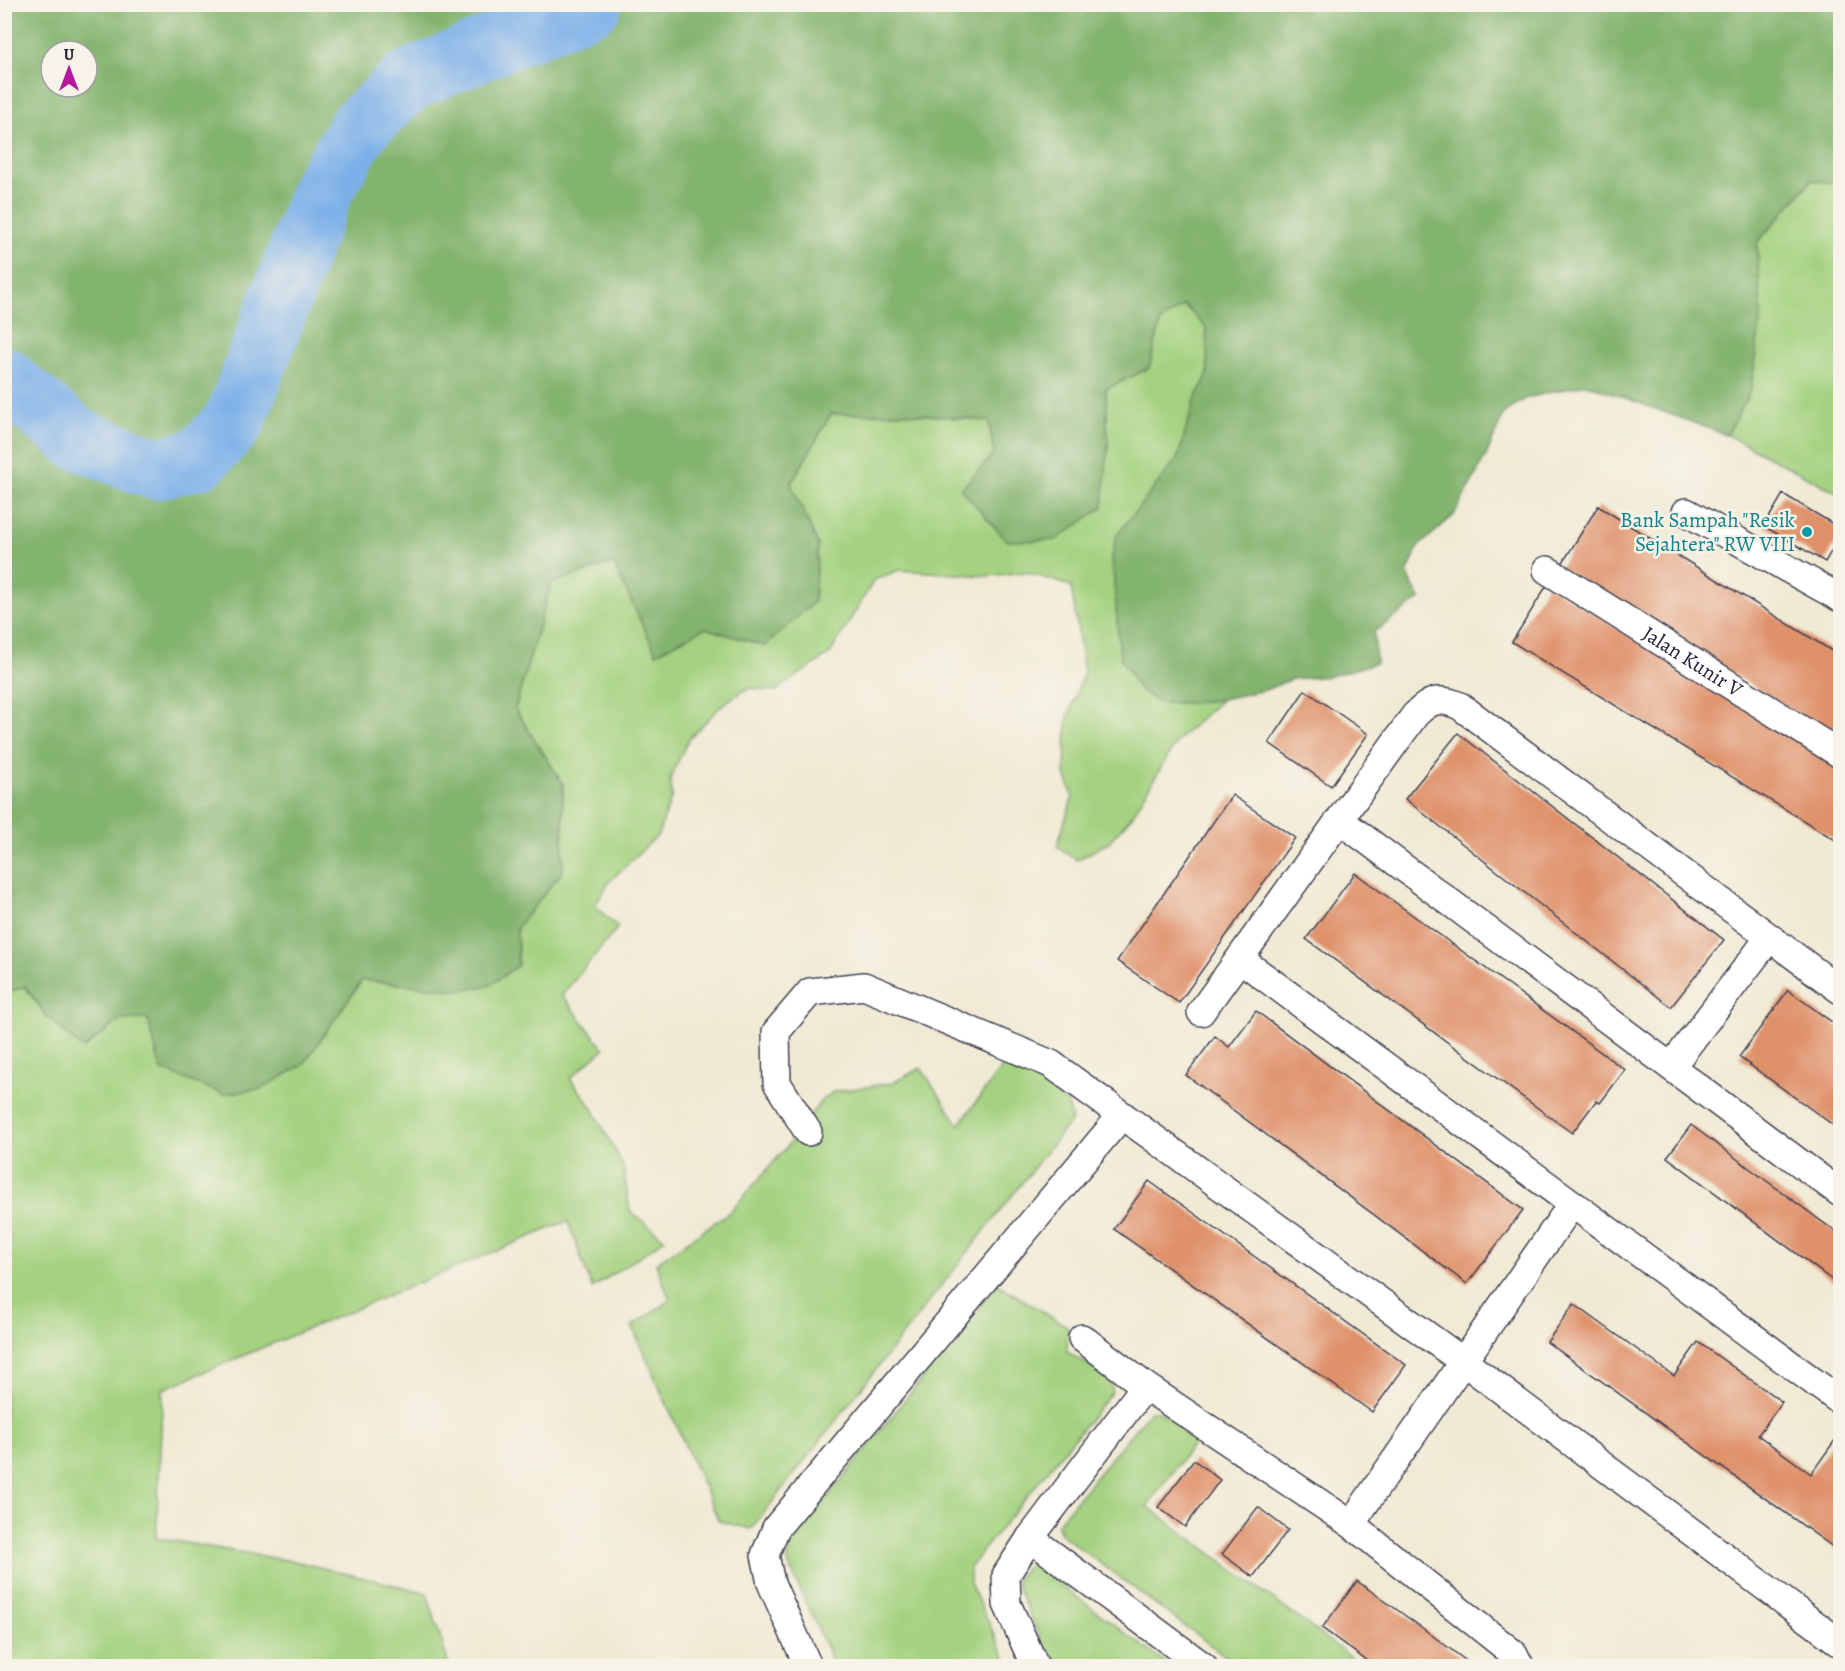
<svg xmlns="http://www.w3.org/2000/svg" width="1845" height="1671" font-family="Alegreya,serif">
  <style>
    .green { fill: #a4d280; stroke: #637a5e; stroke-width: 1.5 }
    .forest { fill: #83b46e; stroke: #526b54; stroke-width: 1.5; fill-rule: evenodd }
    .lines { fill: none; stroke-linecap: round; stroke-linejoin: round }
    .river { stroke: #7bb0e9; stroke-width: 62 }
    .building { fill: #df916a }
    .street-casing { stroke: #414052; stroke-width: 30 }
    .street { stroke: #fff; stroke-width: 27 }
    .culture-dot { fill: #0f9aa8; stroke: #f7f3e8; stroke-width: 2 }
    .labels { text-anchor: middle; stroke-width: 5; stroke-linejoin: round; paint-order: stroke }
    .culture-label { font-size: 21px; fill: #0d838f; stroke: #f7f3e8; text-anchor: end }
    .street-label { font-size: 21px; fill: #22223b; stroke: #f7f3e8 }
  </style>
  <rect width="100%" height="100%" fill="#f7f3e8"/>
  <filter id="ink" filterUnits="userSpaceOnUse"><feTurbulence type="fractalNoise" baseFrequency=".0167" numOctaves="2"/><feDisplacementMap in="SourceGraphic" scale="12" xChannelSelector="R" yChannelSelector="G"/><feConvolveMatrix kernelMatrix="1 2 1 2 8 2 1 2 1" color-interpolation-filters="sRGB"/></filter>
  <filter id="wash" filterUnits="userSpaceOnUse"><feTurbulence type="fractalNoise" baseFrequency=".008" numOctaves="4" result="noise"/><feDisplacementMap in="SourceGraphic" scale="24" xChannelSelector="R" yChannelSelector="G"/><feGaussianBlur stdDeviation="1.35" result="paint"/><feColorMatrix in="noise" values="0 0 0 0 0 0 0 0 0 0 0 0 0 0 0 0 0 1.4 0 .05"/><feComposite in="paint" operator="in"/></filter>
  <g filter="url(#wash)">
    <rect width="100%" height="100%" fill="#f0ead4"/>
    <path class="green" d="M1812,180L1840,184V494L1727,435L1751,389L1761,315L1757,243Z
      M1184,305L1206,327L1208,374L1195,399L1178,458L1116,537L1191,703L1222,699L1177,741L1132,816L1108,843L1077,860L1057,846L1073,796L1065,775L1067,721L1084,672L1071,586L1025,572L988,576L899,570L874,580L830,654L775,691L748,688L724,703L688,740L670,779L672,796L658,835L608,883L595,906L618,927L562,995L604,1049L570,1078L592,1107L623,1166L630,1211L665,1239L592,1288L568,1221L163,1389L156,1538L298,1562L427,1593L449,1666H5V994L24,986L46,1015L83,1049L120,1020L148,1018L162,1070L303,1065L362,980L458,990L518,965L517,927L563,871V784L515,709L551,583L613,563L656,653L705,628L765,646L818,545L791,484L831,414L906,413L989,421L994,454L961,489L1108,448L1106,389L1149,368L1161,321Z
      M1010,1056L1067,1101L1072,1119L751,1529L719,1521L632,1326L670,1300L656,1263L731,1211L786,1148L820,1102L833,1092L892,1083L921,1068L959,1125Z
      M997,1284L1068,1327L1067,1352L1111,1378L1112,1392L970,1566V1583L1009,1666H835L788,1563L789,1546Z
      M1150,1411H1159L1197,1439L1147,1506L1363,1666H1239L1062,1535L1057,1524Z
      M1031,1563L1170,1666H1053L1018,1589L1016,1579Z"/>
    <path class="forest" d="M5,4L1840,5V184L1811,180L1757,243L1761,315L1751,389L1727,435L1587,384L1526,398L1504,413L1486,456L1454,515L1418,547L1407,574L1420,599L1374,632L1376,663L1330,676L1292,679L1265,690L1222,699L1191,703H1159L1139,689L1120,657L1112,558L1116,536L1178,458L1195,399L1208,374L1206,328L1184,305L1161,321L1149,368L1106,389L1108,448L1103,507L1056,540L1007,541L961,489L994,454L989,421L906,413L831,414L791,484L818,545L814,602L765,646L705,628L656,653L613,563L551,583L515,709L563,784V871L517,927L518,965L489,986L458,990L362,980L303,1065L261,1089L223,1094L161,1070L148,1019L120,1020L83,1049L46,1015L25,986L5,994ZM51,51H87V87H51Z"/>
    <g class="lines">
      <path class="river" d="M4,377L16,389L78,439L156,469L200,458L234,422L323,188L360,126L410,80L591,4"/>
    </g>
    <g id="blocks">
      <path class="building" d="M1783,494L1840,528V536L1825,562L1764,526Z
        M1598,506L1840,656V740L1560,567Z
        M1547,585L1840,765V843L1512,642Z
        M1305,690L1368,734L1331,786L1269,743Z
        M1458,733L1724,940L1671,1007L1405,799Z
        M1232,795L1295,838L1179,1003L1117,961Z
        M1355,873L1625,1070L1600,1103L1596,1101L1572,1133L1306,939Z
        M1788,990L1840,1028V1130L1739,1057Z
        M1256,1011L1523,1210L1467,1284L1186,1075L1215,1036L1229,1047Z
        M1691,1125L1840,1235V1286L1667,1157Z
        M1149,1181L1406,1365L1372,1412L1114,1229Z
        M1574,1304L1674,1376L1698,1342L1782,1402L1758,1435L1811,1474L1835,1440L1840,1444V1552L1547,1342Z
        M1194,1460L1220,1480L1185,1527L1158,1507Z
        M1258,1507L1288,1530L1253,1577L1222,1554Z
        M1357,1581L1421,1627L1473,1666H1374L1322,1628Z"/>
    </g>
  </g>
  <g filter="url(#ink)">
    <use href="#blocks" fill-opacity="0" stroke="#414052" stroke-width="1.5"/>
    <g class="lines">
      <defs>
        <g id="street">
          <path d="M1686,512L1840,598"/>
          <path id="s1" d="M1547,570L1840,754"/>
          <path d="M1341,821L1840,1193"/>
          <path d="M1240,959L1840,1401"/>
          <path d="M1201,1012L1415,715C1431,699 1439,697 1460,706L1840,990"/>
          <path d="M1671,1067L1769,938"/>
          <path d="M808,1132L777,1083L776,1032L810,992L864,986L1051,1064L1464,1362L1840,1643"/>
          <path d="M1082,1338L1145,1386"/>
          <path d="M1351,1524L1572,1204"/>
          <path d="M1030,1538L1203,1666"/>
          <path d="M808,1666L771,1583L765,1555L776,1528L1122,1115"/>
          <path d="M1035,1666L1007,1604L1006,1575L1030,1538L1145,1386L1351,1524L1514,1654L1520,1666"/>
        </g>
      </defs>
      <use href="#street" class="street-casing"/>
      <use href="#street" class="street"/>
    </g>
  </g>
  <circle class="culture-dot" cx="1807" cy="532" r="6"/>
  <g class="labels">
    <g class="culture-label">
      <text x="1795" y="527">Bank Sampah "Resik<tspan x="1795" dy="24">Sejahtera" RW VIII</tspan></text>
    </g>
    <g class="street-label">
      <text dy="7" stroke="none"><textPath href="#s1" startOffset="172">Jalan Kunir V</textPath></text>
    </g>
  </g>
  <rect width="1845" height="1671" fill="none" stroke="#f7f3e8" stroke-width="24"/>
  <g transform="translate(69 69)"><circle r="28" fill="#f7f3e8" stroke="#a29fa3" stroke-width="1.5"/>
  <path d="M0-4.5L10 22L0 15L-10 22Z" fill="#b5179e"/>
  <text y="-9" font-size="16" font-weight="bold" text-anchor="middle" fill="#22223b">U</text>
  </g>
</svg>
